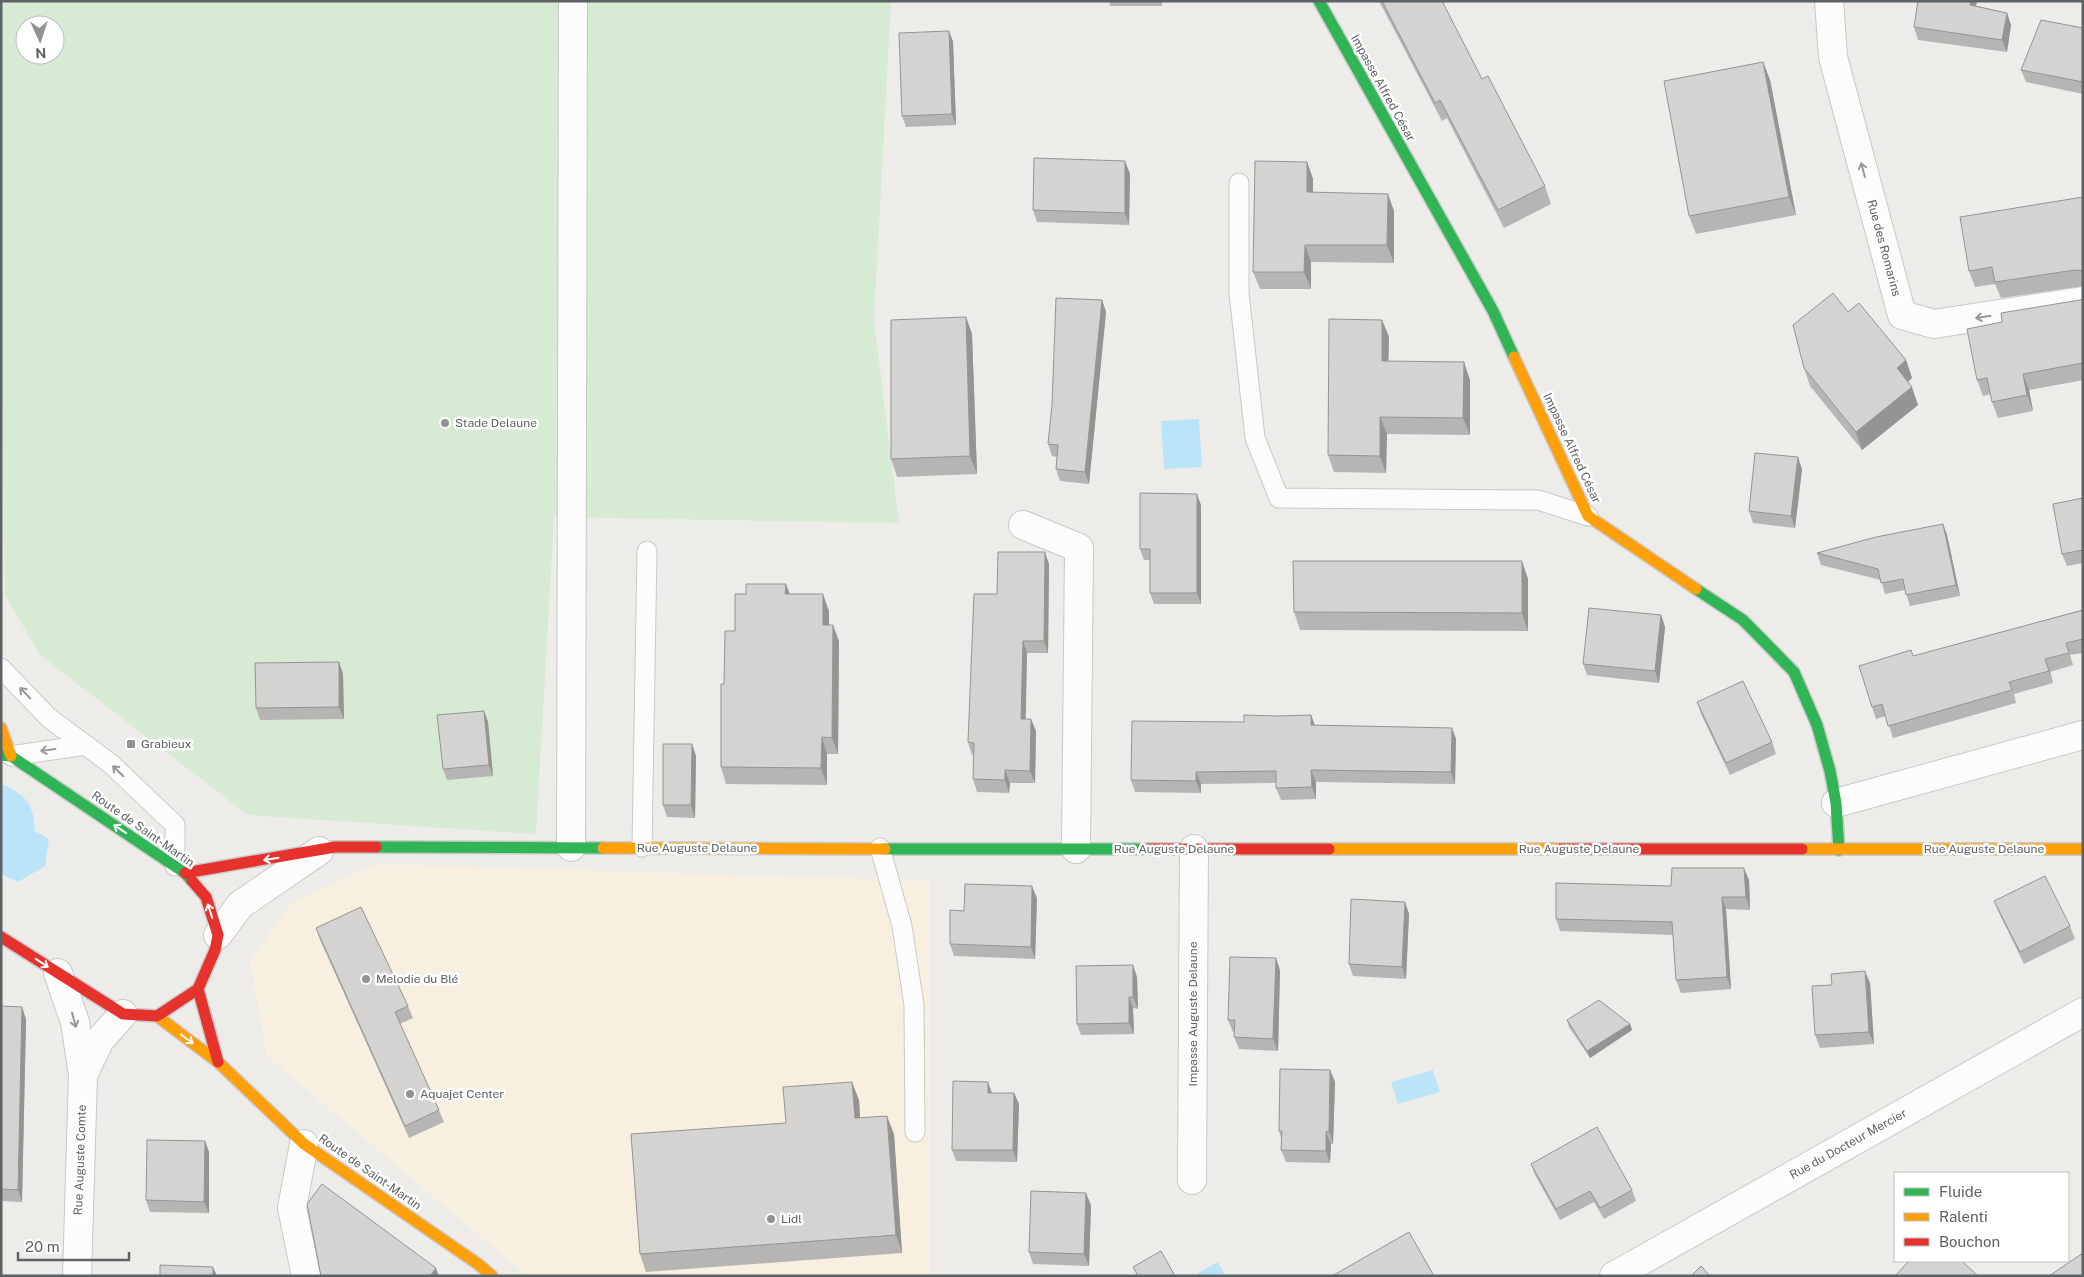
<svg xmlns="http://www.w3.org/2000/svg" width="2084" height="1277" font-family="'Public Sans',sans-serif">
  <style>
    .commercial { fill: #f7f0e1 }
    .green { fill: #d7ead3; fill-rule: evenodd }
    .water { fill: #bce4f8 }
    .lines { fill: none; stroke-linecap: round; stroke-linejoin: round }
    .lane-casing { stroke: #c9c9c9; stroke-width: 21 }
    .street-casing { stroke: #c9c9c9; stroke-width: 30 }
    .fast-casing { stroke: #cacaca; stroke-width: 14 }
    .slow-casing { stroke: #cacaca; stroke-width: 14 }
    .jam-casing { stroke: #cacaca; stroke-width: 14 }
    .lane { stroke: #fcfcfc; stroke-width: 19 }
    .street { stroke: #fcfcfc; stroke-width: 28 }
    .fast { stroke: #30b455; stroke-width: 11 }
    .slow { stroke: #ff9f0a; stroke-width: 11 }
    .jam { stroke: #e5322d; stroke-width: 11 }
    .wall { fill: #b6b5b4 }
    .shaded-wall { fill: #949492 }
    .building { fill: #d4d3d1; stroke: #949492 }
    .oneway { stroke: #95989a }
    .oneway2 { stroke: #fff }
    .poi-dot { fill: #909294; stroke: #fff; stroke-width: 2 }
    .labels { text-anchor: middle; stroke-width: 5; stroke-linejoin: round; paint-order: stroke }
    .street-label { font-size: 12px; fill: #5d6266; stroke: #fff }
    .poi-label { font-size: 12px; fill: #5d6266; stroke: #fff; text-anchor: start }
  </style>
  <rect width="100%" height="100%" fill="#eeece8"/>
  <path class="commercial" d="M376,864L930,881V1276H527L267,1056L250,961L292,903Z"/>
  <path class="green" d="M1,1H891L874,320L899,523L554,517L536,834L248,815L40,655L5,595L1,329ZM25,25H55V55H25Z"/>
  <path class="water" d="M1199,419L1202,467L1164,469L1161,421Z
    M1,784C26,794 34,805 35,831L49,839L45,866L18,882L1,874Z
    M1433,1070L1440,1092L1398,1104L1391,1082Z
    M1218,1262L1226,1276H1200L1198,1273Z"/>
  <g class="lines">
    <defs>
      <path id="lane" d="M1239,183V293L1255,438L1279,498L1538,500L1588,516
        M1,668L49,718L111,764L175,825V866
        M11,756L86,745
        M642,847L647,551
        M880,848L902,926L914,1005L915,1132"/>
      <path id="street" d="M1829,1L1833,57L1902,315L1934,324L2083,301
        M1023,525L1079,548L1076,849
        M1836,803L2083,735
        M571,847L573,1
        M218,935L240,905L319,851
        M58,973L75,1022L83,1075L77,1276
        M83,1075L100,1040L123,1014
        M304,1144L292,1208L306,1276
        M1192,1180L1194,849
        M1614,1276L2083,1012"/>
      <path id="fast" d="M1319,1L1493,311L1514,357
        M1696,589L1743,620L1794,672L1817,725L1830,771L1836,803L1839,850
        M1,755L11,756L185,873L192,881
        M376,847L603,848
        M885,849H1149"/>
      <path id="slow" d="M1514,357L1588,516L1696,589
        M1,728L11,756
        M603,848L885,849
        M1329,849H1560
        M1802,849H2083
        M157,1016L218,1062L304,1144L478,1264L492,1276"/>
      <path id="jam" d="M1149,849H1329
        M1560,849H1802
        M185,873L335,847H376
        M1,937L123,1014L157,1016L198,989L215,950L218,935L206,897L192,881
        M198,989L218,1062"/>
    </defs>
    <use href="#lane" class="lane-casing"/>
    <use href="#street" class="street-casing"/>
    <use href="#fast" class="fast-casing"/>
    <use href="#slow" class="slow-casing"/>
    <use href="#jam" class="jam-casing"/>
    <use href="#lane" class="lane"/>
    <use href="#street" class="street"/>
    <use href="#fast" class="fast"/>
    <use href="#slow" class="slow"/>
    <use href="#jam" class="jam"/>
  </g>
  <path class="wall" d="M1109,1H1162V6H1110Z
    M1379,1H1442L1482,79L1545,186L1551,204L1504,228L1447,118L1442,121Z
    M1976,6L2007,13L2011,25L2007,52L1918,40L1914,27Z
    M2083,28V94L2026,82L2021,70Z
    M949,31L953,42L956,125L906,127L902,116Z
    M1763,62L1770,80L1796,215L1696,234L1689,216Z
    M1125,161L1130,174L1129,225L1037,222L1033,210Z
    M1307,162L1313,179V192L1394,211V263L1311,262V289H1260L1253,272Z
    M2083,197V286L2001,298L1995,284L1975,287L1969,271Z
    M2083,299V380L2029,390L2033,411L1998,418L1992,402L1991,394L1983,396L1977,380L2002,322Z
    M1102,300L1106,312L1089,484L1060,481L1056,469L1057,457L1052,456L1048,444Z
    M1848,312L1906,360L1912,378L1908,382L1918,405L1862,450L1810,386L1804,368Z
    M966,317L972,334L977,474L897,477L891,459Z
    M1382,320L1389,337L1388,361L1470,380V435L1387,434L1386,473L1334,472L1328,455Z
    M1802,469L1795,528L1753,523L1749,511Z
    M2083,498V563L2067,566L2062,554Z
    M1201,505V604H1154L1150,593V560H1144L1140,549Z
    M1943,524L1947,535L1960,596L1910,606L1905,590L1885,594L1881,580L1821,565L1817,553Z
    M1049,564L1048,653H1027L1026,719L1036,731L1035,783H1010L1009,793L977,792L973,779L974,755H972L968,742L997,594Z
    M1528,579V631L1300,630L1294,612Z
    M789,594L829,611V625L839,641L838,754H827V785L726,784L721,767L724,684L735,631Z
    M2083,610V653L2070,655L2073,665L2050,672L2053,683L2014,694L2016,703L1893,738L1886,716L1876,719L1872,707L1913,656Z
    M1661,615L1665,627L1659,683L1587,675L1583,664Z
    M339,662L343,674L344,719L260,720L256,708Z
    M1697,702L1772,742L1776,754L1730,775L1701,714Z
    M484,711L488,722L493,776L447,780L443,769Z
    M1311,715L1315,725L1452,728L1456,739L1455,784L1316,782V799L1281,800L1276,788V783L1201,784V793L1135,792L1131,780L1244,722L1278,716Z
    M692,744L696,756L695,818L667,817L663,805Z
    M1749,880L1750,910L1726,909L1731,989L1681,993L1676,980L1673,935L1560,931L1556,919L1671,886Z
    M1037,898L1035,959L954,956L950,944L964,911Z
    M1994,901L2070,926L2075,939L2024,964L1999,913Z
    M1405,902L1409,914L1406,979L1353,976L1349,964Z
    M316,928L408,1006L413,1018L400,1024L439,1110L444,1122L409,1138L320,940Z
    M1280,970L1278,1051L1239,1049L1234,1037V1032H1233L1228,1020Z
    M1137,977L1138,1009L1133,1008L1134,1034L1081,1035L1077,1024Z
    M1870,983L1874,1044L1820,1048L1815,1035Z
    M1,1006L26,1019L22,1202L1,1201Z
    M1567,1020L1630,1024L1632,1030L1590,1058L1569,1027Z
    M1330,1070L1335,1082L1333,1144H1331L1330,1163L1286,1162L1281,1150V1138L1279,1131Z
    M992,1093H1014L1019,1104L1017,1162L956,1161L952,1150Z
    M859,1100L860,1118L894,1134L902,1253L646,1272L640,1254L786,1123Z
    M205,1141L209,1152V1213L150,1212L146,1200Z
    M1531,1164L1632,1190L1636,1201L1604,1219L1594,1202L1560,1220L1535,1175Z
    M1091,1205L1089,1266L1033,1264L1029,1252Z"/>
  <path class="shaded-wall" d="M1971,1H1977L1974,18L1970,5Z
    M2007,13L2011,25L2007,52L2002,40Z
    M949,31L953,42L956,125L952,114Z
    M1763,62L1770,80L1796,215L1789,197Z
    M1125,161L1130,174L1129,225L1125,213Z
    M1307,162L1313,179V210L1307,192Z
    M1388,194L1394,211V263L1387,245Z
    M1305,245L1311,262V289L1304,272Z
    M1102,300L1106,312L1089,484L1085,472Z
    M966,317L972,334L977,474L970,456Z
    M1382,320L1389,337L1388,379L1382,361Z
    M1906,360L1912,378L1903,386L1897,368Z
    M1464,362L1470,380V435L1463,418Z
    M2023,374L2029,390L2033,411L2027,395Z
    M1912,387L1918,405L1862,450L1856,432Z
    M1380,417L1387,434L1386,473L1380,456Z
    M1798,457L1802,469L1795,528L1791,516Z
    M1197,494L1201,505V604L1197,593Z
    M1943,524L1947,535L1960,596L1956,585Z
    M1045,552L1049,564L1048,653L1044,641Z
    M1522,561L1528,579V631L1522,613Z
    M786,584L792,600L785,594Z
    M823,594L829,611V641L823,625Z
    M1661,615L1665,627L1659,683L1655,671Z
    M833,625L839,641L838,754L832,738Z
    M1023,641L1027,653L1025,731L1021,719Z
    M2045,659L2050,672L2053,683Z
    M339,662L343,674L344,719L339,707Z
    M484,711L488,722L493,776L489,765Z
    M1311,715L1315,726L1311,725Z
    M1031,719L1036,731L1035,783L1030,771Z
    M1452,728L1456,739L1455,784L1451,772Z
    M822,737L827,754V785L821,768Z
    M692,744L696,756L695,818L691,805Z
    M1005,770L1010,783L1009,793L1005,780Z
    M1311,770L1316,782V799L1312,787Z
    M1196,772L1201,784V793L1196,781Z
    M1744,868L1749,880L1750,910L1746,897Z
    M1032,886L1037,898L1035,959L1031,947Z
    M1722,897L1726,909L1731,989L1727,977Z
    M1405,902L1409,914L1406,979L1402,967Z
    M1276,958L1280,970L1278,1051L1273,1039Z
    M1133,965L1137,977L1138,1009L1133,997Z
    M1865,971L1870,983L1874,1044L1869,1032Z
    M1129,997L1133,1008L1134,1034L1129,1023Z
    M22,1007L26,1019L22,1202L18,1190Z
    M1630,1024L1632,1030L1590,1058L1587,1051Z
    M1330,1070L1335,1082L1333,1144L1329,1131Z
    M852,1082L859,1100L861,1136L855,1118Z
    M988,1082L992,1093H988Z
    M1014,1093L1019,1104L1017,1162L1013,1150Z
    M887,1116L894,1134L902,1253L896,1235Z
    M1326,1132L1331,1144L1330,1163L1326,1151Z
    M205,1141L209,1152V1213L204,1202Z
    M1086,1193L1091,1205L1089,1266L1084,1254Z
    M213,1267L217,1276H213Z
    M436,1268L439,1276H430Z"/>
  <path class="building" d="M1382,1H1442L1482,79L1488,76L1545,186L1498,210L1440,100L1435,103Z
    M1918,1H1971L1970,5L2007,13L2002,40L1914,27Z
    M2041,20L2083,28V82L2021,70Z
    M949,31L952,114L902,116L899,33Z
    M1763,62L1789,197L1689,216L1664,81Z
    M1034,158L1125,161V213L1033,210Z
    M1255,161L1307,162V192L1388,194L1387,245H1305L1304,272H1253Z
    M2083,197V271L2075,270L1995,282L1992,267L1969,271L1960,217Z
    M1833,293L1848,312L1859,303L1906,360L1897,368L1912,387L1856,432L1804,368L1793,325Z
    M1056,298L1102,300L1085,472L1056,469L1058,445L1048,444L1052,405Z
    M2083,299V363L2023,374L2027,395L1992,402L1987,378L1977,380L1967,329L2002,322L2001,313L2080,300Z
    M966,317L970,456L891,459V320Z
    M1329,319L1382,320V361L1464,362L1463,418L1380,417V456L1328,455Z
    M1755,453L1798,457L1791,516L1749,511Z
    M1140,493L1197,494V593H1150V549H1140Z
    M2083,498V550L2062,554L2053,504Z
    M1943,524L1956,585L1906,595L1903,579L1881,583L1878,569L1817,553L1876,537Z
    M998,552H1045L1044,641H1023L1021,719H1031L1030,771L1005,770V780L973,779L974,743L968,742L974,594H997Z
    M1293,561H1522V613L1294,612Z
    M746,584H786L785,594H823V625H833L832,738L822,737L821,768L721,767V684H724L725,631H735V594H746Z
    M1589,608L1661,615L1655,671L1583,664Z
    M2083,610V639L2066,643L2069,653L2045,659L2049,671L2009,682L2012,690L1888,726L1882,704L1872,707L1859,666L1911,650L1913,656Z
    M339,662V707L256,708L255,663Z
    M1743,681L1772,742L1726,763L1697,702Z
    M484,711L489,765L443,769L437,715Z
    M1244,715L1278,716L1311,715V725L1452,728L1451,772L1311,770L1312,787L1276,788V771L1196,772V781L1131,780L1132,721L1244,722Z
    M663,744H692L691,805H663Z
    M1672,868H1744L1746,897H1722L1727,977L1676,980L1672,922L1556,919V883L1671,886Z
    M2045,876L2070,926L2020,952L1994,901Z
    M965,884L1032,886L1031,947L950,944V910L964,911Z
    M1351,899L1405,902L1402,967L1349,964Z
    M361,907L408,1006L395,1012L439,1110L405,1126L316,928Z
    M1230,957L1276,958L1273,1039L1234,1037L1235,1020H1228Z
    M1133,965V997H1129V1023L1077,1024L1076,966Z
    M1865,971L1869,1032L1815,1035L1812,986L1832,985L1831,974Z
    M1599,1000L1630,1024L1587,1051L1567,1020Z
    M1,1006L22,1007L18,1190L1,1189Z
    M1280,1069L1330,1070L1329,1131L1326,1132V1151L1281,1150L1282,1131H1279Z
    M953,1081L988,1082V1093H1014L1013,1150H952Z
    M852,1082L855,1118L887,1116L896,1235L640,1254L631,1134L786,1123L783,1087Z
    M1597,1127L1632,1190L1600,1208L1590,1191L1556,1209L1531,1164Z
    M147,1140L205,1141L204,1202L146,1200Z
    M322,1184L436,1268L430,1276H321L307,1204Z
    M1031,1191L1086,1193L1084,1254L1029,1252Z
    M1409,1232L1434,1276H1332Z
    M1161,1251L1175,1276H1138L1133,1267Z
    M2083,1253V1276H2049Z
    M1909,1261H1962L1978,1276H1895Z
    M160,1265L213,1267V1276H160Z
    M1701,1266L1710,1276H1691Z"/>
  <defs><path id="oneway-shaft" d="M-6 0H5M1.5-3L5.5 0L1.5 3" fill="none" stroke-width="1.6" stroke-linecap="round" stroke-linejoin="round" transform="scale(1.25)"/></defs>
  <g class="oneway">
    <use href="#oneway-shaft" transform="translate(1863 170) rotate(-105)"/>
    <use href="#oneway-shaft" transform="translate(1983 317) rotate(171)"/>
    <use href="#oneway-shaft" transform="translate(25 693) rotate(-134)"/>
    <use href="#oneway-shaft" transform="translate(48 750) rotate(172)"/>
    <use href="#oneway-shaft" transform="translate(118 771) rotate(-136)"/>
    <use href="#oneway-shaft" transform="translate(74 1020) rotate(75)"/>
  </g>
  <g class="oneway2">
    <use href="#oneway-shaft" transform="translate(120 829) rotate(-146)"/>
    <use href="#oneway-shaft" transform="translate(271 859) rotate(171)"/>
    <use href="#oneway-shaft" transform="translate(210 911) rotate(-108)"/>
    <use href="#oneway-shaft" transform="translate(42 963) rotate(33)"/>
    <use href="#oneway-shaft" transform="translate(187 1039) rotate(37)"/>
  </g>
  <g class="poi-dot">
    <circle cx="445" cy="423" r="5"/>
    <rect x="126" y="739" width="10" height="10" rx="2.5"/>
    <circle cx="366" cy="979" r="5"/>
    <circle cx="410" cy="1094" r="5"/>
    <circle cx="771" cy="1219" r="5"/>
  </g>
  <g class="labels">
    <g class="street-label">
      <text transform="translate(1383 88) rotate(61)" y="4">Impasse Alfred César</text>
      <text transform="translate(1884 248) rotate(75)" y="4">Rue des Romarins</text>
      <text transform="translate(1572 448) rotate(65)" y="4">Impasse Alfred César</text>
      <text transform="translate(143 829) rotate(35)" y="4">Route de Saint-Martin</text>
      <text x="697" y="852">Rue Auguste Delaune</text>
      <text x="1174" y="853">Rue Auguste Delaune</text>
      <text x="1579" y="853">Rue Auguste Delaune</text>
      <text x="1984" y="853">Rue Auguste Delaune</text>
      <text transform="translate(1193 1014) rotate(-90)" y="4">Impasse Auguste Delaune</text>
      <text transform="translate(1848 1144) rotate(-29)" y="4">Rue du Docteur Mercier</text>
      <text transform="translate(80 1160) rotate(-88)" y="4">Rue Auguste Comte</text>
      <text transform="translate(370 1172) rotate(35)" y="4">Route de Saint-Martin</text>
    </g>
    <g class="poi-label">
      <text x="455" y="427">Stade Delaune</text>
      <text x="141" y="748">Grabieux</text>
      <text x="376" y="983">Melodie du Blé</text>
      <text x="420" y="1098">Aquajet Center</text>
      <text x="781" y="1223">Lidl</text>
    </g>
  </g>
  <rect width="2084" height="1277" fill="none" stroke="#5d6266" stroke-width="5"/>
  <rect x="1894" y="1172" width="175" height="90" fill="#ffffff" stroke="#bec0c2"/>
  <rect x="1904" y="1188" width="25" height="8" fill="#30b455" stroke="#bec0c2"/>
  <text x="1939" y="1197" font-size="15" fill="#5d6266">Fluide</text>
  <rect x="1904" y="1213" width="25" height="8" fill="#ff9f0a" stroke="#bec0c2"/>
  <text x="1939" y="1222" font-size="15" fill="#5d6266">Ralenti</text>
  <rect x="1904" y="1238" width="25" height="8" fill="#e5322d" stroke="#bec0c2"/>
  <text x="1939" y="1247" font-size="15" fill="#5d6266">Bouchon</text>
  <g transform="translate(40 40) rotate(177)"><circle r="24" fill="#ffffff" stroke="#bec0c2"/>
  <path d="M0-4L9 19L0 12L-9 19Z" fill="#909294"/>
  <text y="-8" font-size="14" font-weight="bold" text-anchor="middle" fill="#5d6266">N</text>
  </g>
  <path d="M18 1252v8h111v-8" fill="none" stroke="#5d6266" stroke-width="2.5"/>
  <text x="25" y="1252" font-size="15" fill="#5d6266" stroke="#ffffff" stroke-width="4" paint-order="stroke">20 m</text>
</svg>
